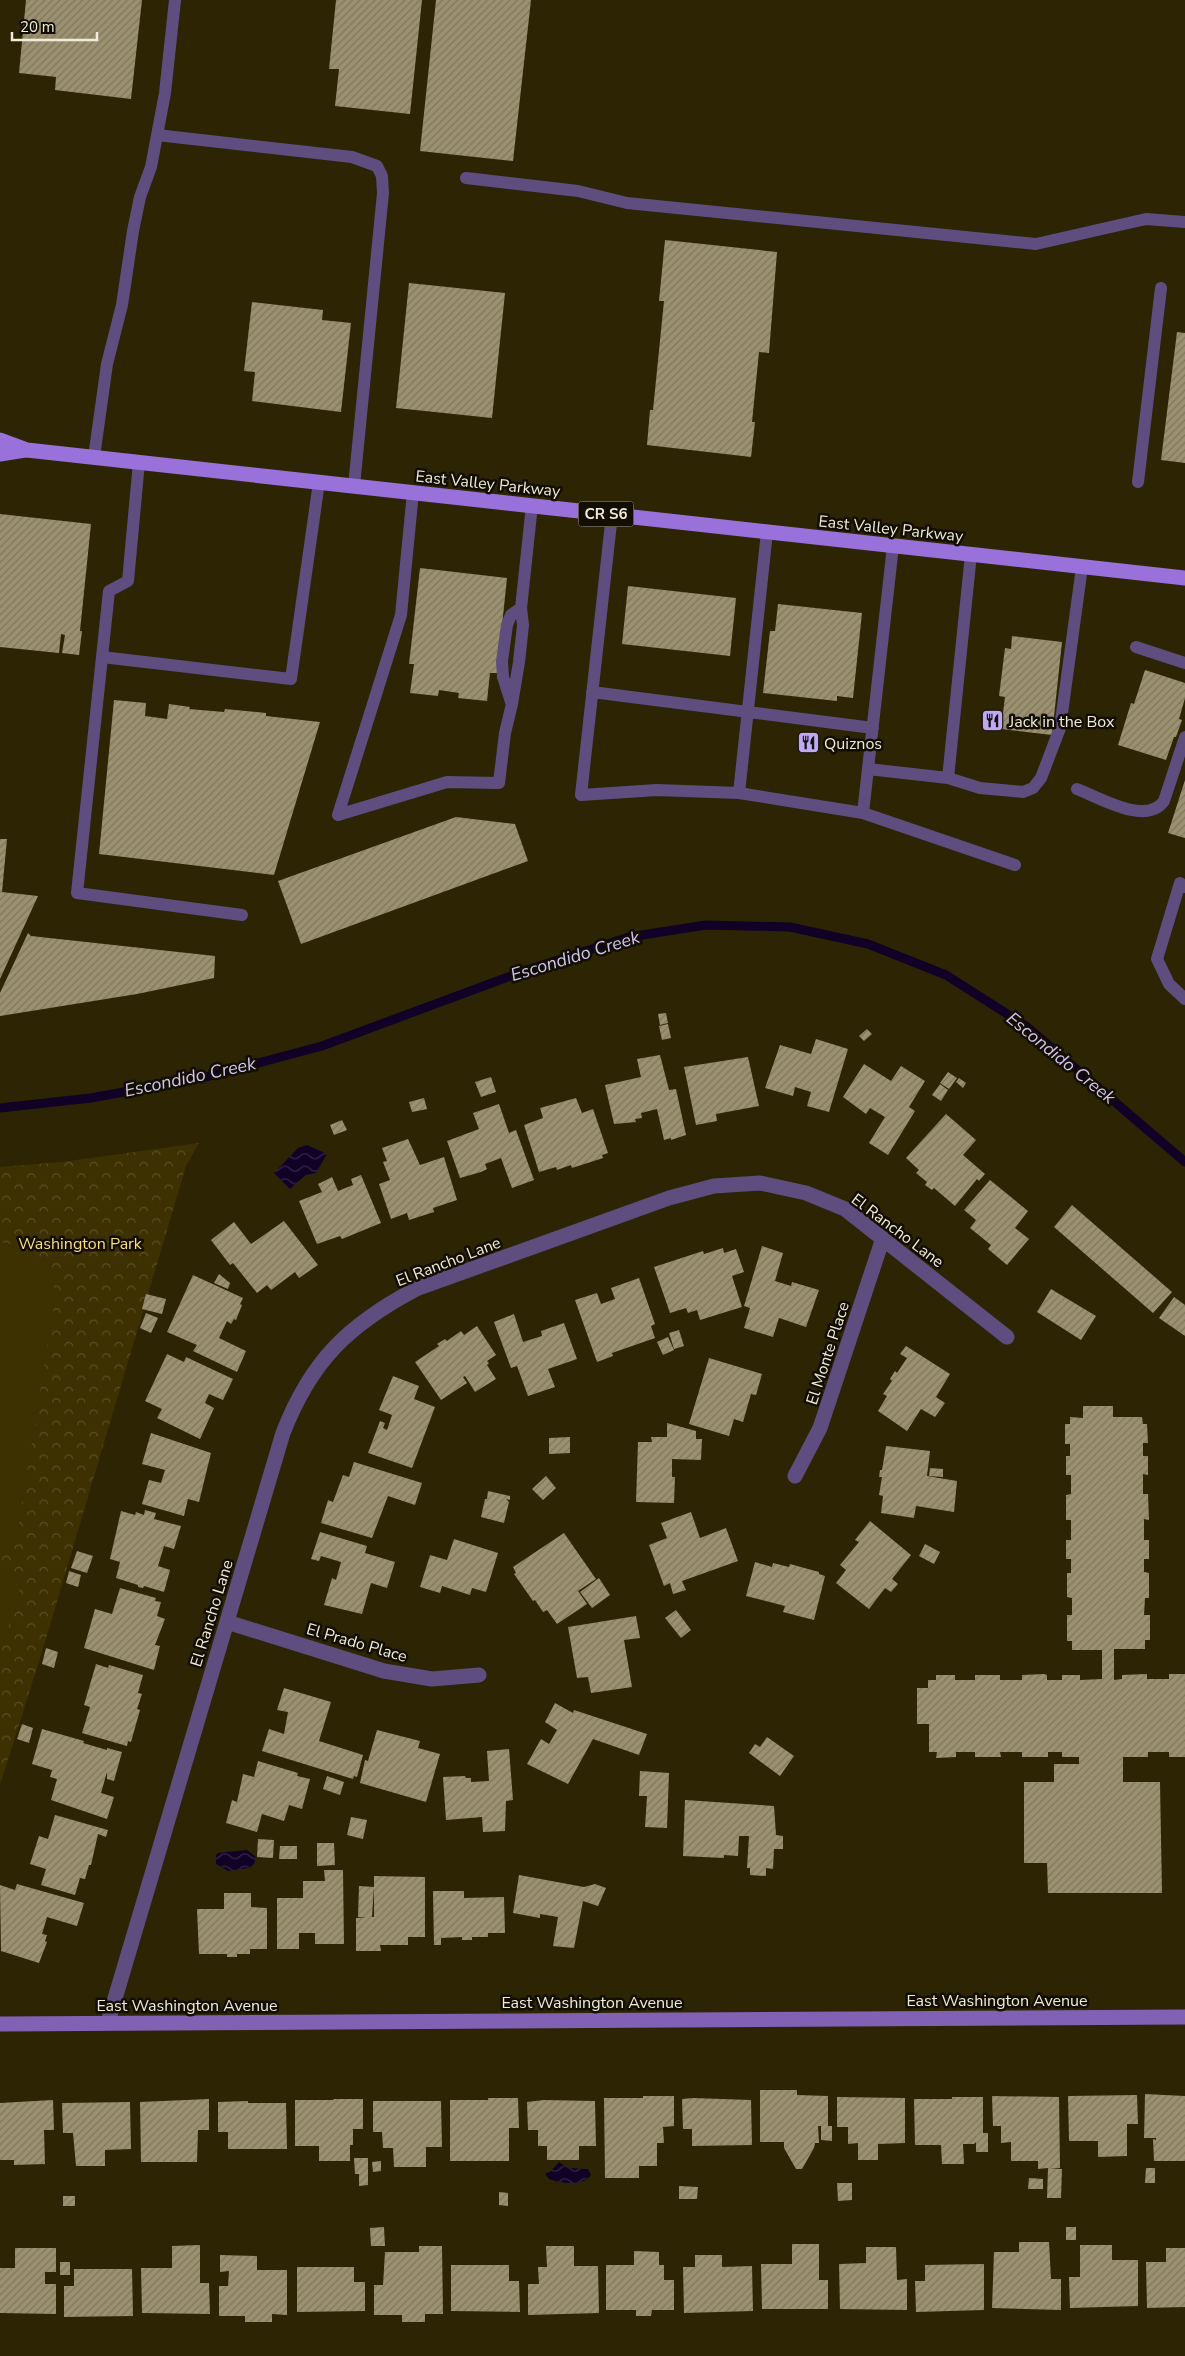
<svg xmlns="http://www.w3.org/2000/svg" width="1185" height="2356" font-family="'Nunito Sans',sans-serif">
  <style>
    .park { fill: url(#park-crowns) }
    .pitch { fill: #3d3101 }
    .water { fill: url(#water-waves) }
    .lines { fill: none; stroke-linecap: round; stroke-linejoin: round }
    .stream { stroke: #120127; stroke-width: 9 }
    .building { fill: url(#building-hatch) }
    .lane { stroke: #5f4d80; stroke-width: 12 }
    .street { stroke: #5f4d80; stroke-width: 15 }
    .secondary { stroke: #8061b4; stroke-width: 15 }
    .primary { stroke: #9971db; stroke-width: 15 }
    .labels { text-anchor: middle; stroke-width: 5; stroke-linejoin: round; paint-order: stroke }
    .shield { fill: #120e03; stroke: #aea999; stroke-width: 1 }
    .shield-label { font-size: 15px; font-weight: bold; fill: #f1ebd9 }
    .street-label { font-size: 16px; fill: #f1ebd9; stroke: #120e03 }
    .poi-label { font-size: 16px; fill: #f1ebd9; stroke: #120e03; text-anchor: start }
    .park-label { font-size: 16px; fill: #fdde79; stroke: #120e03 }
    .water-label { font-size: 18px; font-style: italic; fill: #d2c4f0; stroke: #120e03 }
  </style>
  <defs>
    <pattern id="park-crowns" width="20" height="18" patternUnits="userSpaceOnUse" patternTransform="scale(1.25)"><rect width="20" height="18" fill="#3d3101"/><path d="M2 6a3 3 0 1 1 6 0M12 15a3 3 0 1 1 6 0" fill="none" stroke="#5a4f25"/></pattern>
    <pattern id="water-waves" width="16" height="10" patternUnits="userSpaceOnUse" patternTransform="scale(1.25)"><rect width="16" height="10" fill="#120127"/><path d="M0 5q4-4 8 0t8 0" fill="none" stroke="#352646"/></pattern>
    <pattern id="building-hatch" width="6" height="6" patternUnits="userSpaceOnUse" patternTransform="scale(1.25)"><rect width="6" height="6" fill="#9b906f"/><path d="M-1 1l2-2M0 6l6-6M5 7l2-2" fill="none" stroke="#7e765f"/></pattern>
  </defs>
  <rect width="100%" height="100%" fill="#2d2404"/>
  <path class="park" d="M199,1143L186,1166L45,1642L0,1785V1167L62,1162Z"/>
  <path class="pitch" d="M0,1242L32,1249L52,1269L55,1299L16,1541L0,1538Z
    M0,1574L22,1581L0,1654Z"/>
  <path class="water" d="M307,1145L327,1154L316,1173L306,1175L290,1189L274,1173L298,1148Z
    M247,1850L256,1857L254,1864L249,1868L228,1871L216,1864V1855L218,1853Z
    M559,2162L568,2168L588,2169L591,2175C583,2187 560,2183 549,2179L545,2174L551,2171Z"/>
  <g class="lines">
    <path class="stream" d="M0,1108L91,1098L206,1077L322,1046L524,971L629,937L706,925L790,927L868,944L946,975L1026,1026L1185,1162"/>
  </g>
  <path class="building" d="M26,0H142L131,99L55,90L56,77L19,73Z
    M336,0H422L410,114L335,106L339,69H329Z
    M436,0H531L513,161L420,151Z
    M665,240L777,252L769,353L759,352L752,422H755L751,457L647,445L650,410H653L664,301H659Z
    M409,283L505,293L492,418L396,408Z
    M252,302L323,310L322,320L351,323L341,412L252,401L255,372L244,371Z
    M1177,332L1185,333V463L1161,460Z
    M0,514L91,524L80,631H82L79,655L62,653L65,635L61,634L59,653L0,647Z
    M420,568L507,578L497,673H490L487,701L458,698L459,693L439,690L438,696L410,693L414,664H409Z
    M628,586L736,598L730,656L622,644Z
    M778,604L862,613L853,698L837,696V701L763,693L770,631H775Z
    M1012,636L1062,642L1052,735L1001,729L1005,697L999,696L1005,648L1011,649Z
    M1145,670L1185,683V698L1179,719L1182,720L1176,737H1174L1166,760L1118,745L1131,703L1134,704Z
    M114,700L146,703L145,716L167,719L169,704L190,707L189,709L224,712L225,709L266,713V716L320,722L274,875L99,854Z
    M1185,780V838L1168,833Z
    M456,817L515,824L528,861L301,944L278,881Z
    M0,839H7L2,892L38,896L0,979Z
    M28,933L31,936L215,956L214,978L137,994L0,1016V993Z
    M666,1013L668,1023L660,1025L658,1014Z
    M668,1024L671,1038L662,1040L659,1026Z
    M867,1029L872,1034L864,1041L859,1036Z
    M816,1039L848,1049L829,1112L807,1106L811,1092L795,1087L793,1096L765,1088L780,1045L811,1054Z
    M660,1055L669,1090L676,1089L686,1135L671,1140V1138L664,1140L657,1109L641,1113L642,1118L635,1119L636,1122L614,1124L605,1085L641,1077L637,1059Z
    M748,1057L759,1106L716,1114L717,1121L696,1125L684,1067Z
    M864,1064L891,1081L901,1066L925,1081L909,1107L915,1111L888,1155L869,1143L885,1117L870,1108L866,1114L843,1097Z
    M948,1072L957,1078L949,1089L940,1083Z
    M491,1077L496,1092L481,1097L475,1082Z
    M959,1078L966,1083L963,1088L956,1082Z
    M940,1084L948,1090L941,1101L932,1095Z
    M424,1098L427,1109L412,1112L409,1102Z
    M576,1098L582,1113L593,1109L608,1153L602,1155L603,1158L572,1168L571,1165L557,1170L556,1167L539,1172L524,1125L543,1118L540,1108Z
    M499,1104L509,1133L516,1130L534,1180L512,1188L501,1158L485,1164L487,1169L481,1172L460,1178L447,1141L479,1129L473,1113Z
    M946,1114L976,1140L963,1155L985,1174L979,1181L977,1179L955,1206L934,1188L932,1190L925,1185L927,1182L916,1173L919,1170L906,1158Z
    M342,1120L347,1130L334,1135L330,1125Z
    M408,1139L420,1165L444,1157L457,1200L433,1208L434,1212L409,1220L407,1213L391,1219L379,1184L390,1180L383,1162L387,1161L382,1148Z
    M361,1175L381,1223L342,1239L340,1236L317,1244L299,1201L322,1192L318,1184L332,1177L338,1191L353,1185L351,1179Z
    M990,1180L1028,1211L1015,1228L1029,1239L1007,1265L988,1249L991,1245L970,1228L976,1220L964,1210Z
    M1072,1205L1172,1292L1153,1313L1054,1227Z
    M284,1221L318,1265L299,1278L295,1272L271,1290L267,1285L257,1293L233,1263L230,1265L211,1240L234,1222L251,1244Z
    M762,1246L783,1253L775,1281L791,1286L792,1282L819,1290L806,1327L779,1318L773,1337L744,1328L750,1308L744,1306Z
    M723,1248L724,1253L736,1249L744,1272L732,1276L742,1307L700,1320L697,1310L688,1313L686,1308L670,1313L654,1267L703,1251L704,1254Z
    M219,1274L230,1283L228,1289L214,1283Z
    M193,1275L243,1298L240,1304L242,1305L236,1320L234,1319L231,1324L227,1321L219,1338L246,1351L237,1372L193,1351L197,1345L167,1332Z
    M639,1278L655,1324L651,1326L655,1338L612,1353L613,1356L597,1362L575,1300L597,1293L601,1304L615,1299L611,1288Z
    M1051,1289L1096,1316L1081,1340L1037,1312Z
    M146,1294L166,1299L162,1314L142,1309Z
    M1174,1297L1185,1305V1336L1159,1318Z
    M146,1313L158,1318L151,1333L140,1328Z
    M514,1314L523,1342L542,1336L541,1331L564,1323L577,1359L548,1369L555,1387L528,1396L517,1366L511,1368L494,1322Z
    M477,1326L496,1355L487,1361L489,1363L487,1365L496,1379L475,1392L465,1376L463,1377L467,1383L441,1400L415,1362L439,1346L437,1344L445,1339L447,1341L461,1331L464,1335Z
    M679,1330L684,1346L674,1349L669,1333Z
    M668,1337L674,1350L663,1355L657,1342Z
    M906,1346L950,1374L936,1397L945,1403L935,1417L921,1409L907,1431L878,1411L887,1396L883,1394L892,1381L890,1379L895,1371L897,1373L907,1358L900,1354Z
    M167,1354L184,1362L186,1357L233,1379L223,1400L209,1394L205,1403L214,1408L200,1439L157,1418L162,1409L145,1401Z
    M709,1358L762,1374L756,1395L751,1394L743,1422L734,1419L729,1436L689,1424Z
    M393,1376L419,1386L414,1399L435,1407L412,1468L368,1453L380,1421L385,1423L383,1428L387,1430L392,1415L379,1410Z
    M1083,1406H1113V1417H1142L1143,1424H1147L1148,1443H1143V1456H1148V1475L1143,1474V1494H1148L1149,1520L1144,1519V1540H1149V1559H1144V1572L1149,1573V1598H1145L1144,1615H1150V1640H1145V1649H1114V1680L1122,1679V1675L1147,1674V1679H1169V1674H1185V1757H1169V1752H1148V1757H1123V1782H1160L1162,1893H1048L1047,1863H1024V1782H1054V1764H1079V1757H1062V1752H1048V1757H1022V1752H1000L1001,1757H975V1752H956V1757L936,1758L937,1752H929V1724H917V1688H928V1680H936V1675H955V1680H975V1675H1000V1680H1022V1675L1044,1674L1047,1675V1680H1062V1675H1080V1680L1102,1679V1650H1072V1641H1067V1615H1072V1598L1067,1597V1573H1071V1559H1066V1540H1071V1520H1066V1495L1071,1494V1475H1066V1456H1070V1444H1065V1424H1070V1417L1083,1418Z
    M667,1423L696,1431V1439H702L701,1460L672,1459V1477H675L674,1503L636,1502L638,1442H652L651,1437H667Z
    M151,1433L211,1453L199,1502L188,1499L184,1516L142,1504L149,1480L161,1483L165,1470L142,1464Z
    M570,1437V1453L549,1454V1438Z
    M886,1446L930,1451L927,1476L957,1481L954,1512L916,1506L914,1518L881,1513L883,1496L879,1495L882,1477H879L880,1470H882Z
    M354,1462L422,1483L415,1505L388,1496L372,1538L321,1523L328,1500L333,1502L343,1475L349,1477Z
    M930,1468L943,1469V1477L929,1476Z
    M546,1476L556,1488L543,1500L532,1489Z
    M488,1491L510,1496V1500L506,1499L509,1502L504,1523L481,1517L485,1499H487Z
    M145,1510L156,1513L154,1519L181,1526L174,1549L164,1546L158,1566L170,1570L164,1592L144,1586L143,1588L138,1587V1585L116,1578L120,1562L110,1559L121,1511L135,1515L136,1512L144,1515Z
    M691,1512L700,1538L726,1528L738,1561L682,1581L686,1590L673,1594L670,1583L664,1586L649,1545L667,1538L661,1523Z
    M870,1521L911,1555L892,1579L898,1584L891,1592L885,1588L869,1609L836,1583L846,1570L840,1565L859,1542L855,1540Z
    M320,1532L367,1546L365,1553L395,1562L387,1588L371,1583L362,1614L324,1605L332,1578L336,1580L341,1562L321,1556L319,1561L311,1559Z
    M564,1533L596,1579L578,1591L587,1604L557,1624L547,1610L543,1612L535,1600L533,1601L514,1574L516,1573L513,1567Z
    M454,1539L498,1553L486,1592L472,1588L470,1595L442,1586L440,1593L420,1587L430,1555L447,1560Z
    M925,1544L940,1552L934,1564L919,1556Z
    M77,1551L93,1556L87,1573L71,1568Z
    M755,1562L772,1567L773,1563L789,1567L790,1564L819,1572V1574L825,1576L814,1620L783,1612L785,1606L746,1596Z
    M69,1571L81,1575L78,1587L66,1583Z
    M599,1578L610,1595L592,1608L580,1592Z
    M120,1588L156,1598L155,1601L161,1602L157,1616L165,1619L155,1645L160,1646L154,1670L84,1648L95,1609L112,1614Z
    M676,1610L691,1630L681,1638L665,1618Z
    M636,1616L640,1638L624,1640L632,1687L591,1693L588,1677L577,1678L568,1627Z
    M46,1648L58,1652L54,1668L42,1664Z
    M96,1664L108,1668L109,1665L143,1675L138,1693L142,1694L137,1709L140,1710L131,1742L128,1741L127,1746L82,1733L90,1707L84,1705Z
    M284,1688L331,1702L319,1741L363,1755L357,1777L354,1776L353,1779L262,1751L269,1729L284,1734L288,1712L277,1710Z
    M555,1703L573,1713L574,1710L647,1734L639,1755L593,1739L568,1784L527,1764L541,1739L549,1744L557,1730L545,1722Z
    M22,1724L33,1728L29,1743L17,1739Z
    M42,1729L84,1741L83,1743L107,1750V1748L122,1752L114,1781L107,1779V1772L101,1793L114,1797L107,1819L51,1800L57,1779L50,1777L52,1770L32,1764Z
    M377,1730L420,1741L418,1748L440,1754L426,1802L360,1783L365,1760L368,1761Z
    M767,1737L794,1756L780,1776L749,1753L755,1744L760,1747Z
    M509,1749L513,1800L506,1801L505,1831L483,1832L482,1817L446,1820L443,1777L465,1776L466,1778H471V1782L489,1781L487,1751Z
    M258,1761L298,1773L297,1776L310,1779L302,1809L289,1805L284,1821L262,1814L257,1832L226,1823L232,1800L237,1802L243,1774L254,1777Z
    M640,1771L669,1773L667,1828L645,1827L647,1796H639Z
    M327,1776L344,1782L340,1795L323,1789Z
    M685,1800L774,1806L776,1835L783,1836V1849H774L773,1869L766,1868V1876L750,1875V1868H747L749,1836H739L738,1856L724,1855V1858L683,1856Z
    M55,1815L108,1830L106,1837L98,1834L91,1865H89L85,1879L80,1878L75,1895L41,1885L46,1869L30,1864L39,1836L48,1839Z
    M351,1817L367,1820L363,1839L347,1835Z
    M258,1839L274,1840L273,1858L257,1857Z
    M317,1843H334L335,1865L317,1866Z
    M280,1846H297V1859H279Z
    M324,1870H343L344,1944H315V1933H299V1949H277V1898H303V1881H325Z
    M519,1875L584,1887L595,1884L606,1888L598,1906L583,1901L574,1948L553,1946L558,1917L540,1914V1918L513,1913Z
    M374,1876L425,1877V1937H408V1945H380L381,1951H356V1918H366L358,1917L359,1886L374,1887L372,1917H374Z
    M17,1884L84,1903L77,1926L47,1917L42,1934L47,1935L45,1941L47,1942L39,1963L1,1951L0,1885L15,1890Z
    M433,1891H464V1898L504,1897L505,1933H488V1937H472V1940H462V1937L441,1938V1945H434Z
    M224,1893H251V1907L267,1908V1949H250V1954H237V1957H227V1954H199L197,1909H224Z
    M760,2090H797V2095L828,2096V2126H832V2141L821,2140V2126H818L819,2143H815L814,2148L802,2169H796L784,2148V2142H760Z
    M1145,2094L1185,2096V2161H1154L1153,2139L1156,2140V2138H1144Z
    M1137,2095L1138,2124H1127V2156L1098,2157V2141H1069L1068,2096Z
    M643,2096H674V2126L663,2127L664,2143H657V2166H639V2178H605L604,2098H643Z
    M992,2096L1059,2097L1060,2168L1050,2169H1062L1061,2198H1047L1048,2168L1038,2169V2161H1011V2142L1001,2143V2126H993Z
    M837,2097L905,2098V2143L878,2144V2160H858V2143L848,2144V2127H837Z
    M952,2097H983V2133H988V2152H976V2142L974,2144H963L964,2164H942L941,2145H915L914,2099H952Z
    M488,2098H518L519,2128H509V2161H450V2100H488Z
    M693,2098L751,2100L752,2145L692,2146V2129H683L682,2099Z
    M209,2099V2130H198L197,2162H141L140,2102Z
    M333,2099H363V2129H353V2145H350V2161H319V2146H295V2100H334Z
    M53,2100L54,2130H44L45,2164L14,2165V2160H0V2103Z
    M544,2100L595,2101L596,2146H579V2160H547V2146H538V2130H528L527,2102Z
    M248,2101V2103H286L287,2149H228V2132H218V2102Z
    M373,2101H441L442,2147H426V2167H394L393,2148H383L382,2132H373Z
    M130,2102L131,2149L105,2150V2166H76L73,2133H63L62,2103Z
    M354,2158H368V2185L359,2186V2174H355Z
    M381,2161V2171L373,2172L372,2162Z
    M1146,2168H1155V2183H1145Z
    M1029,2178L1043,2179V2189H1028Z
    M837,2183H852V2200L838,2201Z
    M679,2186L698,2187L697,2199H679Z
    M499,2192L508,2193V2206L499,2205Z
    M63,2196H75V2206H63Z
    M384,2227L385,2246H371L370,2228Z
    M1066,2227H1076V2240H1066Z
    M1019,2242H1049L1051,2279H1061V2310L992,2308L994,2252H1019Z
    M792,2244H819V2280H828V2309H762L761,2264H792Z
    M200,2245V2283H209L210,2314L142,2313L141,2268H172V2246Z
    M1080,2245H1112V2260H1138V2306L1070,2308L1069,2277H1080Z
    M419,2246H442L443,2314H425V2322H402V2315H374V2285H383L385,2252H419Z
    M546,2246H574V2266H598L599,2313L528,2315V2284H539L538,2267H547Z
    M866,2247H896L897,2280L907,2279V2310L840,2309L839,2264L866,2263Z
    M15,2248H56V2272H45V2284H56V2314L0,2313V2268H15Z
    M1166,2248H1185V2307L1147,2308L1146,2262H1166Z
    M634,2251L659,2252V2265H664V2280H674V2310H652L651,2316H636V2310H606V2265H634Z
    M220,2255L257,2256V2270H287V2315L272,2314V2322H245V2316H219V2286H228L229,2271L220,2272Z
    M695,2255H722V2267L752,2266L753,2311L684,2313L683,2267H695Z
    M60,2262H70V2275H60Z
    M984,2264V2310L916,2312L915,2281H925V2265Z
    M451,2265H509V2281H519L520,2312L451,2311Z
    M297,2267H354V2282H365V2311L297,2312Z
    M74,2269H132L133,2316L64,2317V2286H74Z"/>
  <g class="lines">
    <path class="lane" d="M157,135L352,157L377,166L382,176L383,193L354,486
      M466,178L578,191L627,203L1036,244L1146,219L1185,222
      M94,457L107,364L122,305L133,231L140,197L151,167L165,93L175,0
      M139,462L128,581L109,591L77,893L242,915
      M1138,482L1161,288
      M612,514L581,795L657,790L739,793L863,813L1015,865
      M1136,647L1185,663
      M102,657L291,679L319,482
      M592,692L873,728
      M511,702L503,677L502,661L507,625L511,615L521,608
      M868,769L948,778L971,554
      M948,778L980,788L1023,792L1033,788L1041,778L1060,728L1082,567
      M1077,789C1100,798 1146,826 1164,801L1185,737
      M739,793L767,532
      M863,813L893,546
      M338,815L447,782L499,783L505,733L512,704L519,662L523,625L521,608L532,505
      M338,815L401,615L413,492
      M1185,887L1180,883L1157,959L1169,984L1185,999"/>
    <path class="street" d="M795,1476L820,1428L883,1238
      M227,1622L384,1671L432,1679L479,1675
      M108,2022L283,1433C311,1361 348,1325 416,1289L669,1198L714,1186L760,1183L806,1193L845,1209L1007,1337"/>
    <path class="secondary" d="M0,2024L1185,2017"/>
    <path class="primary" d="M0,440L27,450L1185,578
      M0,454L25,450"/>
  </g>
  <defs>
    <symbol id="restaurant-square" viewBox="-11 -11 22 22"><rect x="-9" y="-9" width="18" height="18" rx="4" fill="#c1a8f3" stroke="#120e03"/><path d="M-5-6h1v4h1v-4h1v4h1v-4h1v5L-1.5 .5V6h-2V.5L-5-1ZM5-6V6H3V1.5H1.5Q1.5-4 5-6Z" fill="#111"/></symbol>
  </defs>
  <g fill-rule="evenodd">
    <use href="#restaurant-square" x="980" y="708" width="25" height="25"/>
    <use href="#restaurant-square" x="796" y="730" width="25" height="25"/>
  </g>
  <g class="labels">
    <rect class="shield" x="578.5" y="501.5" width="55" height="25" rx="4"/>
    <g class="shield-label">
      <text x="606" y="519">CR S6</text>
    </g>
    <g class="street-label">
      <text transform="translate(488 483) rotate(6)" y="6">East Valley Parkway</text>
      <text transform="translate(891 528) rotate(6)" y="6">East Valley Parkway</text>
      <text transform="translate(898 1230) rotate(37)" y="6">El Rancho Lane</text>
      <text transform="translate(448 1261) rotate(-21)" y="6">El Rancho Lane</text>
      <text transform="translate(827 1353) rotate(-72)" y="6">El Monte Place</text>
      <text transform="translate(211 1613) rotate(-73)" y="6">El Rancho Lane</text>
      <text transform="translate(357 1642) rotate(16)" y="6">El Prado Place</text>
      <text x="997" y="2006">East Washington Avenue</text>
      <text x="592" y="2008">East Washington Avenue</text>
      <text x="187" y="2011">East Washington Avenue</text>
    </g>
    <g class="poi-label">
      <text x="1009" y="727">Jack in the Box</text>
      <text x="824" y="749">Quiznos</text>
    </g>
    <g class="park-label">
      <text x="80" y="1249">Washington Park</text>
    </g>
    <g class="water-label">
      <text transform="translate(575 956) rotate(-17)" y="6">Escondido Creek</text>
      <text transform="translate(1061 1058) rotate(39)" y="6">Escondido Creek</text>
      <text transform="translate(190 1077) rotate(-12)" y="6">Escondido Creek</text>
    </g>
  </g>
  <path d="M12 32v8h85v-8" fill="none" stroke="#f1ebd9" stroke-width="2.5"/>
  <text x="20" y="32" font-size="15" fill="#f1ebd9" stroke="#120e03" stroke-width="4" paint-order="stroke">20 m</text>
</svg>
